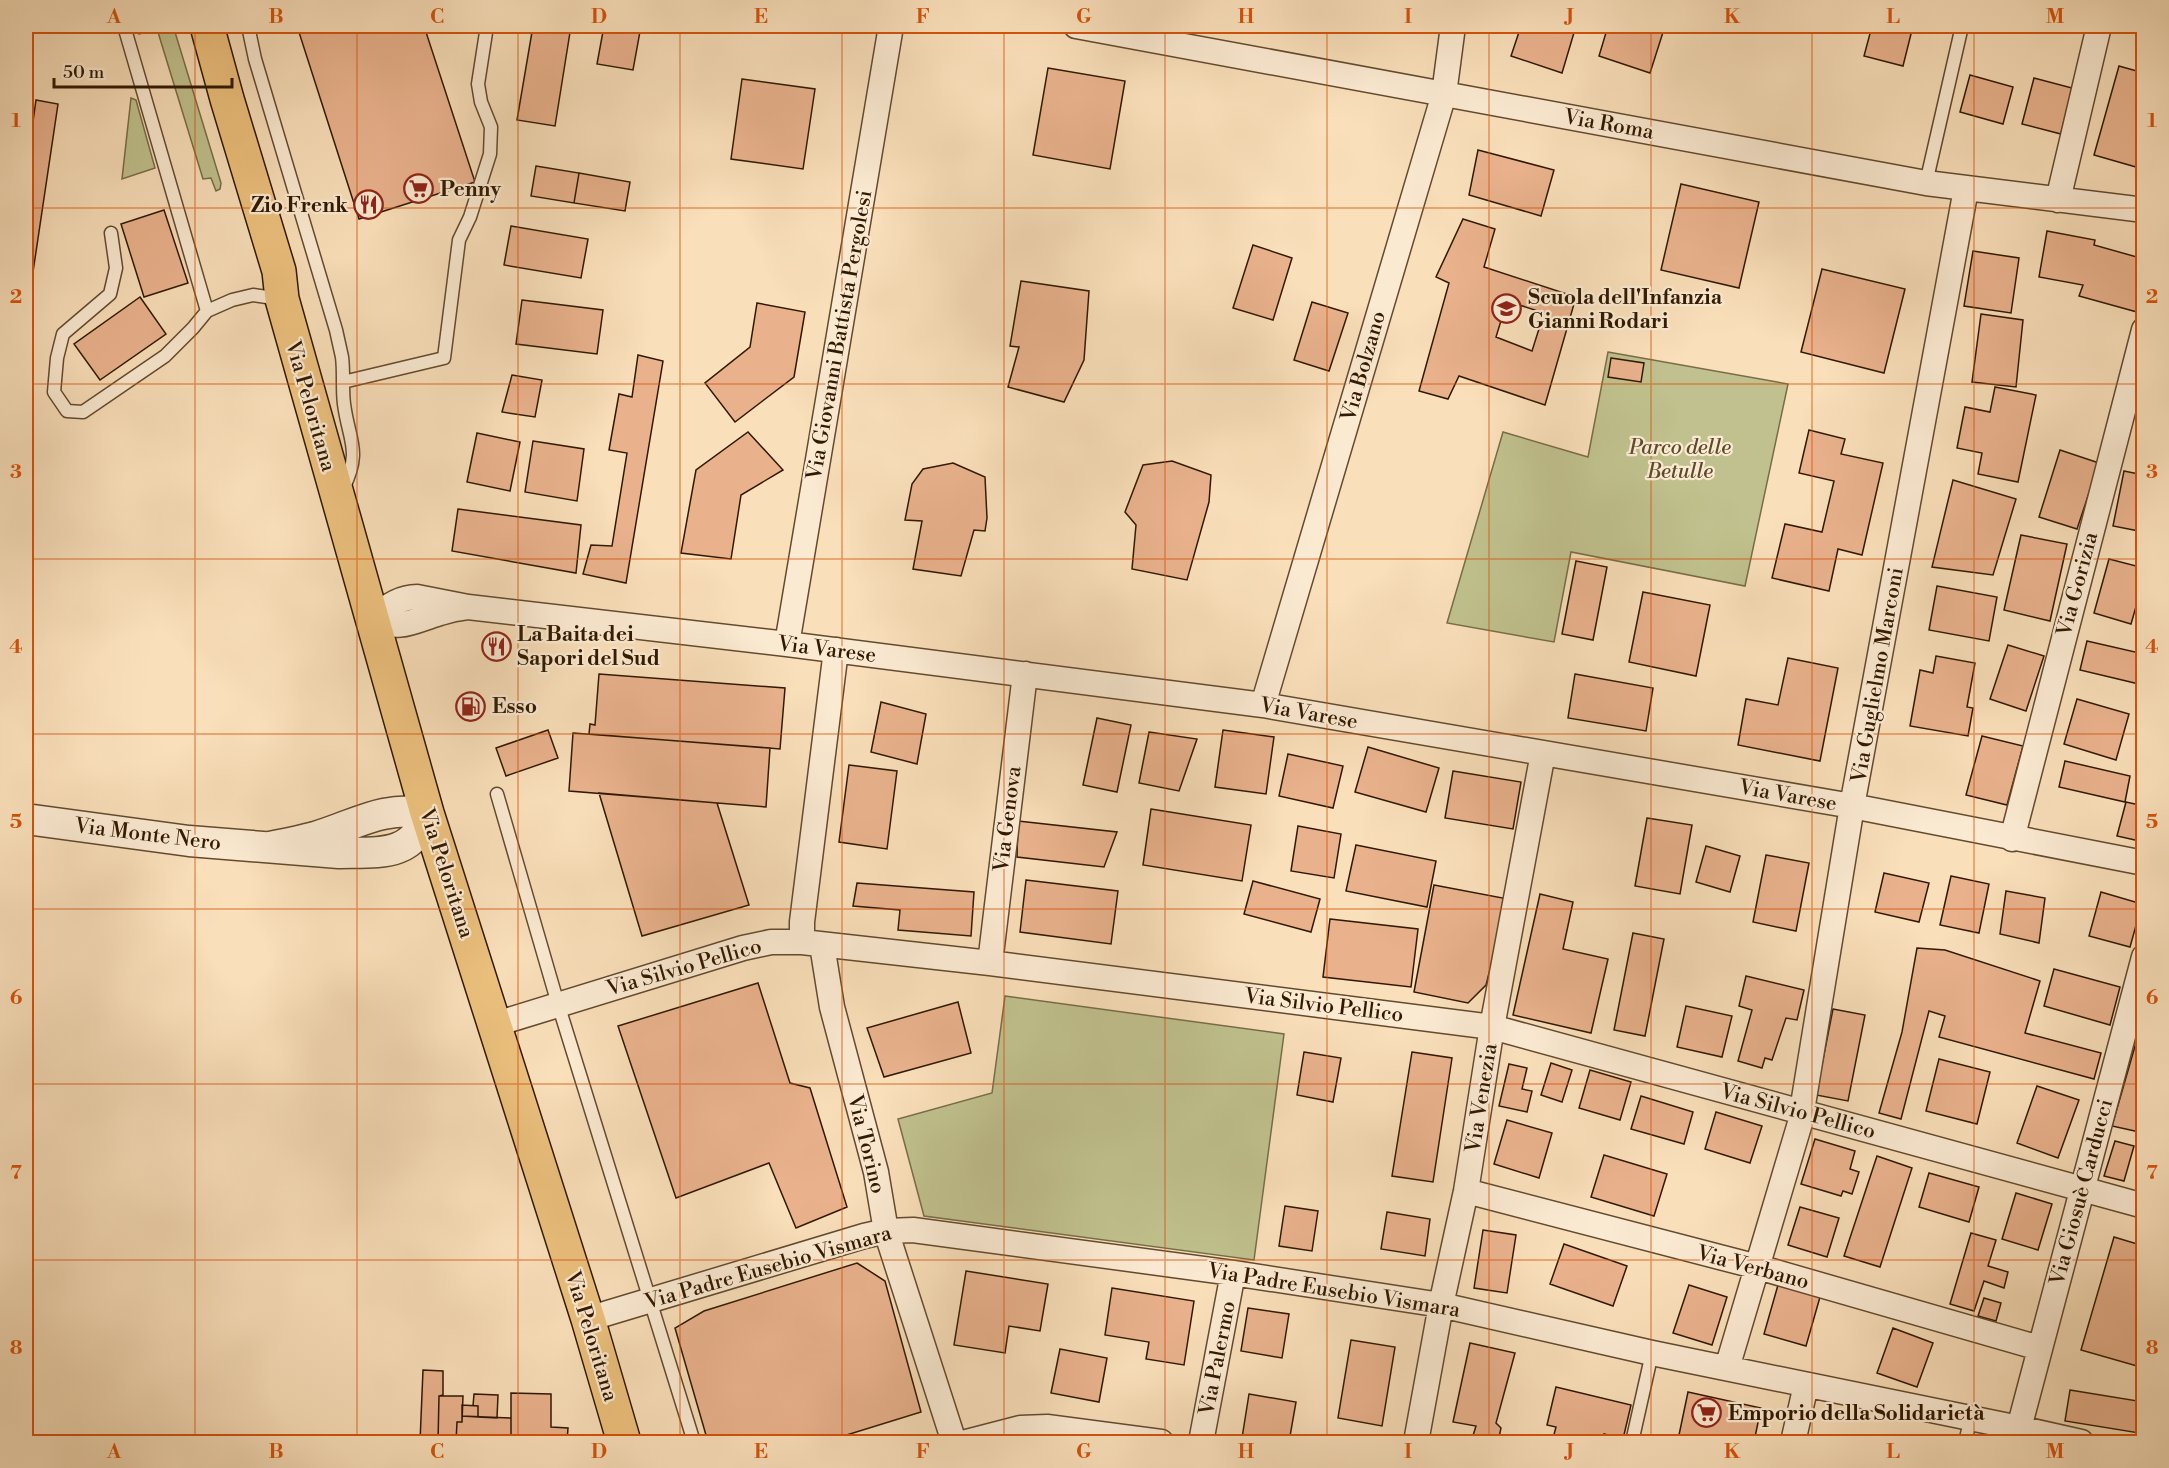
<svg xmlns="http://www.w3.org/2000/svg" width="2169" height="1468" font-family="'Libre Bodoni',serif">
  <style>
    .green { fill: #c0c18e; stroke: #786d47; stroke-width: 1.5 }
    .building { fill: #e9b28d; stroke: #311900; stroke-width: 1.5; fill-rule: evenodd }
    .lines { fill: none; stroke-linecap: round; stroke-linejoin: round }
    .service-casing { stroke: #634a2e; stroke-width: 15 }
    .minor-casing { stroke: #634a2e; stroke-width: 27 }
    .tertiary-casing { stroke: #634a2e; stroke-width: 33 }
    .primary-casing { stroke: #311900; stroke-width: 36 }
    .service { stroke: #fbead2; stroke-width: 12 }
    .minor { stroke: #fbead2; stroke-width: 24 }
    .tertiary { stroke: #fbead2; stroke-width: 30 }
    .primary { stroke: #ecc07d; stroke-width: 33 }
    .grid { fill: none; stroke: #d6530b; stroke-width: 1.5; stroke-opacity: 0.55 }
    .labels { text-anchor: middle; stroke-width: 4.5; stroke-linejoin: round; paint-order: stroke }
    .street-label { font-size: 21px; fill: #311900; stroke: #fbead2 }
    .poi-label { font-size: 21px; font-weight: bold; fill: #311900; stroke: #fbead2; text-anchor: start }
    .park-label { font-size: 21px; font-style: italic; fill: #5c4b2b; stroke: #fbead2 }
    .neatline { fill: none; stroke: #d6530b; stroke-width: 2 }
    .grid-label { font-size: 20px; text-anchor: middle; font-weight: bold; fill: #d6530b }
  </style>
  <rect width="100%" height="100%" fill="#f9dfba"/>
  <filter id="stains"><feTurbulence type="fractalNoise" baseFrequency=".00333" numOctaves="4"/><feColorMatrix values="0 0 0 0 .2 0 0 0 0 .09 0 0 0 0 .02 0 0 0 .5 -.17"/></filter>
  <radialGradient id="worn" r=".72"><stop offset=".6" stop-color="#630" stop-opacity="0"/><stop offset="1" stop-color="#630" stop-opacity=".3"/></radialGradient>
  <path class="green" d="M137,26H171L175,32L221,183L220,189L216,191L211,178L203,179L157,29L139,34Z
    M131,98L136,100L155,168L122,179Z
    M1608,352L1788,384L1745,586L1571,552L1554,642L1447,623L1503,432L1588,457Z
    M1005,996L1284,1034L1254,1260L924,1216L898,1119L992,1093Z"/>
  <path class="building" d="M297,26H424L475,182L359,219Z
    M533,26H571L555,126L517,120Z
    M604,26H641L633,70L597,64Z
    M1329,26H1363L1361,33Z
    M1521,26H1576L1562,73L1511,56Z
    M1608,26H1665L1650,73L1599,56Z
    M1872,26H1913L1903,66L1864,56Z
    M2119,66L2144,73V138L2136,167L2094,155Z
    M1048,68L1125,81L1110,169L1033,155Z
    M1970,75L2013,87L2003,124L1960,112Z
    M2034,78L2072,88L2061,134L2022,124Z
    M742,79L815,89L803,169L731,159Z
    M36,100L58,104L26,319V172Z
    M1478,150L1554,170L1541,216L1469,195Z
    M536,166L579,173L574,203L531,196Z
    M579,173L630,182L625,211L574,203Z
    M1681,184L1759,202L1739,288L1661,270Z
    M164,210L188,283L144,297L121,224Z
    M1463,219L1495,229L1484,267L1576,297L1545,405L1459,376L1448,399L1419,391L1449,283L1436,277ZM1507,301L1544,313L1532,351L1496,337Z
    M511,226L588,239L581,278L504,265Z
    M2047,231L2095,240L2094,245L2144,259V287L2137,312L2079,296L2083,285L2039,277Z
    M1253,245L1292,258L1273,320L1233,308Z
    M1973,251L2019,258L2011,313L1964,306Z
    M1822,269L1905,289L1884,373L1801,352Z
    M1021,281L1089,291L1084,360L1064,402L1008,387L1019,347L1010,346Z
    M140,297L166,334L100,380L74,344Z
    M522,300L603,310L597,354L516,344Z
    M1312,302L1348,313L1329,371L1294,360Z
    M757,303L805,312L794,377L735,422L705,383L750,347Z
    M1981,314L2023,320L2016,387L1972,382Z
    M638,355L663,361L626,583L583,574L591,545L612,546L627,453L609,450L619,394L632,397Z
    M1611,358L1644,363L1641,382L1608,377Z
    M512,375L542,380L535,417L502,412Z
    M1995,387L2036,395L2018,482L1978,474L1982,453L1957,448L1965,407L1990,412Z
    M1809,430L1845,439L1841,454L1883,463L1862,555L1838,549L1829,591L1772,578L1785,524L1822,532L1834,481L1799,473Z
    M748,432L783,470L741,495L731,559L681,553L696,470Z
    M477,433L520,442L510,491L467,482Z
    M533,441L584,449L577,501L525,492Z
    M2060,450L2099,463L2077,529L2039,517Z
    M1172,461L1211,475L1209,502L1187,580L1132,569L1136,525L1125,512L1143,465Z
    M953,463L985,477L987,518L985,531L974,530L961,576L913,569L922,521L905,520L912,484L923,469Z
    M2124,471L2144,475V532L2113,526Z
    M1953,480L2016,499L1993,575L1932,567Z
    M458,509L581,525L576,573L452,551Z
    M2021,535L2067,544L2050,621L2004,610Z
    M2109,559L2144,568V579L2131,624L2094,613Z
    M1576,561L1607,567L1593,640L1562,634Z
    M1937,586L1997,597L1989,641L1929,630Z
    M1643,592L1710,605L1696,676L1629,662Z
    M2087,641L2144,654L2139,684L2080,670Z
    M2008,645L2044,656L2026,711L1990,699Z
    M1936,656L1975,663L1967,707L1973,708L1968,736L1910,726L1920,670L1933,673Z
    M1788,658L1838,668L1820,761L1738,745L1746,699L1778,705Z
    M599,674L785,688L780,749L589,734L590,724L595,725Z
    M1575,674L1653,688L1646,731L1568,718Z
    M2077,699L2129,714L2116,760L2064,744Z
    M881,702L926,714L917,764L871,752Z
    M1097,718L1131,725L1117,792L1083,785Z
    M548,730L558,758L506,776L496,748Z
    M1223,730L1274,737L1266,794L1215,787Z
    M1149,732L1197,739L1179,791L1139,783Z
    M573,733L770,748L766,807L569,791Z
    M1982,736L2023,746L2007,805L1966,795Z
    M1368,747L1439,768L1426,812L1355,792Z
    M1288,754L1343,766L1333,808L1279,796Z
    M2065,761L2130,776L2125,802L2059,787Z
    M849,765L897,771L887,849L839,842Z
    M1453,771L1521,782L1513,829L1445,818Z
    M599,793L717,803L749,905L642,936Z
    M2126,802L2144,806V842L2117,836Z
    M1151,809L1251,825L1242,881L1143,865Z
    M1647,818L1692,825L1680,894L1635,886Z
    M1018,821L1117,832L1104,867L1017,857Z
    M1298,826L1341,834L1334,878L1291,871Z
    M1356,845L1436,861L1427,907L1346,891Z
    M1706,846L1740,856L1730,892L1696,882Z
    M1766,855L1809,863L1796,931L1753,922Z
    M1884,873L1929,883L1919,922L1875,912Z
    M1951,876L1989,884L1979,933L1940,925Z
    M1026,880L1118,891L1111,944L1020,932Z
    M1253,881L1320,899L1311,932L1244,914Z
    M857,883L974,892L971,936L898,930L900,910L853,906Z
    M1434,885L1508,899L1486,985L1468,1003L1414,992Z
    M2006,891L2045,898L2039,943L2000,934Z
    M2101,892L2142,904L2130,947L2089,936Z
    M1540,894L1573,902L1563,949L1608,959L1591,1033L1513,1015Z
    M1330,919L1418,929L1411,987L1323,977Z
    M1633,933L1664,939L1645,1036L1614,1030Z
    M1917,948L1945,950L2040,981L2025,1033L2101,1053L2094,1079L1939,1037L1945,1016L1929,1011L1901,1119L1879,1113L1902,1032Z
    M2054,969L2120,987L2110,1025L2044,1006Z
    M1746,976L1804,990L1797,1020L1786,1018L1772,1060L1765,1058L1762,1068L1738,1061L1752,1010L1739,1006Z
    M758,983L790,1083L810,1088L847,1207L796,1228L769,1163L676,1198L618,1026Z
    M958,1002L971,1053L884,1077L867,1028Z
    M1686,1006L1732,1016L1722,1057L1677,1047Z
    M1833,1009L1865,1015L1848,1101L1816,1095Z
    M2144,1015V1133L2112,1126Z
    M1304,1052L1341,1058L1333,1102L1297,1095Z
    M1412,1052L1452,1058L1433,1182L1392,1176Z
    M1939,1059L1990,1072L1977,1124L1926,1111Z
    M1551,1063L1572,1070L1562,1102L1541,1095Z
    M1509,1064L1527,1068L1522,1089L1532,1091L1527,1112L1499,1106Z
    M1590,1070L1631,1082L1620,1120L1579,1108Z
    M2037,1086L2079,1100L2058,1158L2017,1143Z
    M1641,1096L1693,1112L1684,1144L1631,1129Z
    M1716,1112L1762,1126L1750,1163L1705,1149Z
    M1507,1120L1552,1133L1539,1178L1494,1164Z
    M1815,1139L1855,1151L1850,1169L1859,1172L1852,1194L1843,1191L1841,1196L1801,1184Z
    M2115,1141L2134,1146L2124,1181L2104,1176Z
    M1604,1155L1667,1174L1654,1216L1591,1197Z
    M1877,1156L1912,1168L1880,1267L1844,1256Z
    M1929,1173L1979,1187L1969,1222L1919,1207Z
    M2016,1193L2052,1204L2038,1250L2002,1239Z
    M1285,1206L1318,1211L1312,1251L1279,1246Z
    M1800,1207L1839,1218L1827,1257L1788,1245Z
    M1387,1212L1430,1219L1425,1256L1381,1249Z
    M1483,1230L1516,1235L1507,1293L1474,1288Z
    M1971,1233L1996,1240L1988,1266L2008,1272L2004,1288L1984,1281L1974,1311L1950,1304Z
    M2114,1237L2144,1246V1300L2138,1321L2144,1322V1368L2081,1350Z
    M1564,1244L1627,1266L1613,1306L1550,1284Z
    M857,1263L885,1281L921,1412L824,1442H708L675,1328L704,1311Z
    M966,1271L1048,1284L1040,1331L1009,1326L1005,1353L954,1345Z
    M1689,1285L1727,1297L1712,1345L1673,1333Z
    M1778,1285L1820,1297L1806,1346L1764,1334Z
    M1112,1288L1194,1301L1184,1365L1146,1359L1149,1342L1105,1335Z
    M1984,1298L2001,1303L1996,1321L1978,1316Z
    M1248,1308L1289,1314L1282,1358L1241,1351Z
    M1893,1328L1933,1343L1917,1387L1877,1373Z
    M1351,1340L1395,1347L1382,1426L1338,1418Z
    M1470,1343L1515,1353L1496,1423L1501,1428L1498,1442H1471L1476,1426L1453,1422Z
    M1060,1349L1107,1358L1099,1402L1051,1393Z
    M423,1370L443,1371V1395L439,1396L438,1442H420Z
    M1556,1387L1631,1405L1623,1439L1604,1434L1602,1442H1552L1556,1427L1547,1425Z
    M2070,1390L2144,1402L2139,1433L2065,1421Z
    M1688,1392L1761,1408L1754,1442H1713L1679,1435Z
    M511,1393L551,1394V1427L568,1428L567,1442H511Z
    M474,1394L498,1395L497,1418L478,1417V1406H473Z
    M1249,1394L1296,1402L1289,1442H1272L1242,1438Z
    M439,1396H463L462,1422H457L456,1442H438Z
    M462,1405L478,1406V1417L462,1416Z
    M462,1416L511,1418V1442H456L457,1422H462Z"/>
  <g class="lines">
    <defs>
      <path id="service" d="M124,26L207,311
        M248,26L255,59L336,330C338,339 340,348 342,357C344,372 342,388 344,404C349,442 362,450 343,489
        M1926,183L1962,26
        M111,233L116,268L110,294L63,334L57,358L54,392L67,411L83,412L165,356L193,328L207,311L232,300L253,295L280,299
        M343,382L444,358L459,240L470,217L490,154L491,127L481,102L478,84L487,26
        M497,794L558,1004L694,1442
        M1632,1442L1652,1353
        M1965,1442L1971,1418"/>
      <path id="minor" d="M1076,26L1926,183L2144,210
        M2058,200L2099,26
        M468,607C458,608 449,610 440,613C413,621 401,631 372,620C384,608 399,597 417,597L468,607L787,644L1263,705L1852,806L2144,863
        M787,644L891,26
        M1263,705L1444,94L1453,26
        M2012,839L2144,330
        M802,942V922L836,650
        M822,945L832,1007L876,1172L886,1231L954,1442
        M990,963L1025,674
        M496,1024L743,948L771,942H802L990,963L1492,1027L2144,1206
        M1466,1191L1758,1267L2039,1348
        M588,1319L864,1236L886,1231L913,1230L1233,1273L1441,1305L1652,1353L2019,1428L2081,1442
        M1727,1368L1800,1123L1852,806L1966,189
        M2019,1428L2144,957
        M966,1442L1020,1428L1047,1427L1161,1442
        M1201,1442L1233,1273
        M1416,1442L1441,1305L1466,1191L1492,1027L1543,753
        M1793,1442L1806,1385"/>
      <path id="tertiary" d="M26,819L189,841L339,853C378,852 414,858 427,813C381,806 358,824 315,837C300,841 285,844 270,847"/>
      <path id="primary" d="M207,26L227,99L279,271L282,299L427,813L588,1319L624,1442"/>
    </defs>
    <use href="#service" class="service-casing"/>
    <use href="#minor" class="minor-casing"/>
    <use href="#tertiary" class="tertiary-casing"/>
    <use href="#primary" class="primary-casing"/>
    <use href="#service" class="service"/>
    <use href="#minor" class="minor"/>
    <use href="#tertiary" class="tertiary"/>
    <use href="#primary" class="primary"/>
  </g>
  <path class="grid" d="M195,26V1442M357,26V1442M518,26V1442M680,26V1442M842,26V1442M1004,26V1442M1165,26V1442M1327,26V1442M1489,26V1442M1651,26V1442M1812,26V1442M1974,26V1442M26,208H2144M26,384H2144M26,559H2144M26,734H2144M26,909H2144M26,1084H2144M26,1260H2144"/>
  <defs>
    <symbol id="supermarket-ring" viewBox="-11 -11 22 22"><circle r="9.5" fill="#fbead2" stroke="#8f2418" stroke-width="1.5"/><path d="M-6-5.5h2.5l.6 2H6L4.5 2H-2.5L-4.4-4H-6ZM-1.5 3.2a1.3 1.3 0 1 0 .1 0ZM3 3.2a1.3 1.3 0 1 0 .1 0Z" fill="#8f2418"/></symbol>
    <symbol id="restaurant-ring" viewBox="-11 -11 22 22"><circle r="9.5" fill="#fbead2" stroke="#8f2418" stroke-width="1.5"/><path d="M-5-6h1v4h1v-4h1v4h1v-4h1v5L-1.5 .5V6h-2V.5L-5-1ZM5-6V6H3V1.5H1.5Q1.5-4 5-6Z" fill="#8f2418"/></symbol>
    <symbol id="school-ring" viewBox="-11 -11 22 22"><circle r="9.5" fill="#fbead2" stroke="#8f2418" stroke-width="1.5"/><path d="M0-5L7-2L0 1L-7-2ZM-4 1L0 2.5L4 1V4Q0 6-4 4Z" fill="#8f2418"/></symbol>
    <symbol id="fuel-ring" viewBox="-11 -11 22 22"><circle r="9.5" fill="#fbead2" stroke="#8f2418" stroke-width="1.5"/><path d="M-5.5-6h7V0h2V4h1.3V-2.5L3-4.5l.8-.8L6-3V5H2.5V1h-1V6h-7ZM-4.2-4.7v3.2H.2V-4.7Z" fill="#8f2418"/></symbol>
  </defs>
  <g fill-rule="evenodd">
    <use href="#supermarket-ring" x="402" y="172" width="33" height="33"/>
    <use href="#restaurant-ring" x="352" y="188" width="33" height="33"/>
    <use href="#school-ring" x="1490" y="292" width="33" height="33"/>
    <use href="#restaurant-ring" x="480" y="630" width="33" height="33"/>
    <use href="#fuel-ring" x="454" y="690" width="33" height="33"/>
    <use href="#supermarket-ring" x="1690" y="1396" width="33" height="33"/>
  </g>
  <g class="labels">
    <g class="street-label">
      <text transform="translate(1609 124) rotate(10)" y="7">Via Roma</text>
      <text transform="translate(839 335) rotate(-80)" y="7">Via Giovanni Battista Pergolesi</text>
      <text transform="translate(1363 366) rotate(-74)" y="7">Via Bolzano</text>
      <text transform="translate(311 406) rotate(74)" y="7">Via Peloritana</text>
      <text transform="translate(2077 584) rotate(-75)" y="7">Via Gorizia</text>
      <text transform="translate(827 649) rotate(7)" y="7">Via Varese</text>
      <text transform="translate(1877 675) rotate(-80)" y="7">Via Guglielmo Marconi</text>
      <text transform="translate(1309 713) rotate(10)" y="7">Via Varese</text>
      <text transform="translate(1788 795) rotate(10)" y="7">Via Varese</text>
      <text transform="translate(1007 819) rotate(-83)" y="7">Via Genova</text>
      <text transform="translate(148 834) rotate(7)" y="7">Via Monte Nero</text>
      <text transform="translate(447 873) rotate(72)" y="7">Via Peloritana</text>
      <text transform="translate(684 967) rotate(-16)" y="7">Via Silvio Pellico</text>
      <text transform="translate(1324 1005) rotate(7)" y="7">Via Silvio Pellico</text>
      <text transform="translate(1481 1098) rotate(-81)" y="7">Via Venezia</text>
      <text transform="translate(1798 1111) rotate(15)" y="7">Via Silvio Pellico</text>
      <text transform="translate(867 1144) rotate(76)" y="7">Via Torino</text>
      <text transform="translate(2081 1192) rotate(-75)" y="7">Via Giosuè Carducci</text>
      <text transform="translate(768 1267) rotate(-16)" y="7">Via Padre Eusebio Vismara</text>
      <text transform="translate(1753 1267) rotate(15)" y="7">Via Verbano</text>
      <text transform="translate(1334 1290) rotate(9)" y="7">Via Padre Eusebio Vismara</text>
      <text transform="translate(592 1336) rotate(73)" y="7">Via Peloritana</text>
      <text transform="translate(1217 1358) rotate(-79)" y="7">Via Palermo</text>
    </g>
    <g class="poi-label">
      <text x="440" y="196">Penny</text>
      <text x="348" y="212" text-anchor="end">Zio Frenk</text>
      <text x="1528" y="304">Scuola dell'Infanzia<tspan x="1528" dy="24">Gianni Rodari</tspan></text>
      <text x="517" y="641">La Baita dei<tspan x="517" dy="24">Sapori del Sud</tspan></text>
      <text x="492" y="713">Esso</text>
      <text x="1728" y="1420">Emporio della Solidarietà</text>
    </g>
    <g class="park-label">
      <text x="1680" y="454">Parco delle<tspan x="1680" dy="24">Betulle</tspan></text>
    </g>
  </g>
  <rect width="2169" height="1468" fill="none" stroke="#f9dfba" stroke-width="66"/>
  <path d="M54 78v9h178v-9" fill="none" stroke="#311900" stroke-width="3"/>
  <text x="63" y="78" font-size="18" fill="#311900" stroke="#fbead2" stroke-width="4.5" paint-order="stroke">50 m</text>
  <rect x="33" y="33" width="2103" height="1402" class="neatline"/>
  <g class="grid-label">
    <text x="114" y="23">A</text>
    <text x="276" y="23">B</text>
    <text x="437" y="23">C</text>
    <text x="599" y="23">D</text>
    <text x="761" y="23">E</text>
    <text x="923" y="23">F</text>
    <text x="1084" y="23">G</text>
    <text x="1246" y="23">H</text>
    <text x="1408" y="23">I</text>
    <text x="1570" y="23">J</text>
    <text x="1732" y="23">K</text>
    <text x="1893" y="23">L</text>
    <text x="2055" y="23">M</text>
    <text x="16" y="127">1</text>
    <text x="2152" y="127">1</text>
    <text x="16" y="303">2</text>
    <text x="2152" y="303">2</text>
    <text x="16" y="478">3</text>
    <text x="2152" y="478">3</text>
    <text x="16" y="653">4</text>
    <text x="2152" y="653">4</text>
    <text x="16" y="828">5</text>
    <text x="2152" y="828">5</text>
    <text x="16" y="1004">6</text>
    <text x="2152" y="1004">6</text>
    <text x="16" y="1179">7</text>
    <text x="2152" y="1179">7</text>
    <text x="16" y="1354">8</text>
    <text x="2152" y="1354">8</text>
    <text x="114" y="1458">A</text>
    <text x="276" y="1458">B</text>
    <text x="437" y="1458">C</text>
    <text x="599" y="1458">D</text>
    <text x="761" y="1458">E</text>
    <text x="923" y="1458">F</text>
    <text x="1084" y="1458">G</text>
    <text x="1246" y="1458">H</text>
    <text x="1408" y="1458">I</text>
    <text x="1570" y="1458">J</text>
    <text x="1732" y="1458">K</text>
    <text x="1893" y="1458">L</text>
    <text x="2055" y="1458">M</text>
  </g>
  <rect width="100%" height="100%" filter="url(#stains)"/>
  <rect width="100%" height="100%" fill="url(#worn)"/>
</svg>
